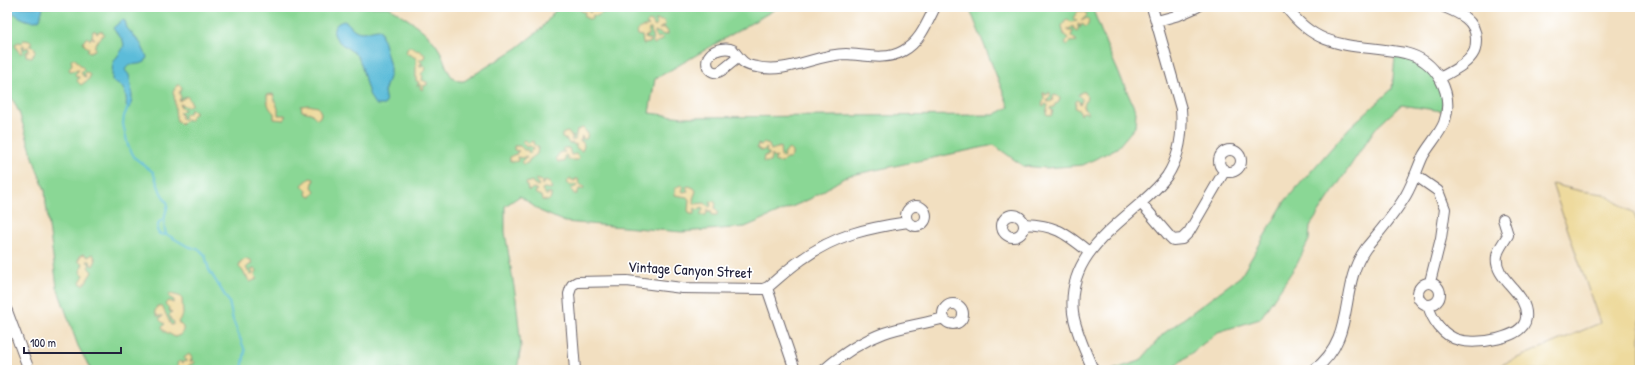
<svg xmlns="http://www.w3.org/2000/svg" width="1647" height="377" font-family="'Patrick Hand',sans-serif">
  <style>
    .green { fill: #8ad795; stroke: #567c68 }
    .sand { fill: #eeda9e; stroke: #887e6c }
    .water { fill: #5bbcd9; stroke: #3e6f8a }
    .lines { fill: none; stroke-linecap: round; stroke-linejoin: round }
    .stream { stroke: #5bbcd9; stroke-width: 2 }
    .minor-casing { stroke: #6b646a; stroke-width: 12 }
    .minor { stroke: #fff; stroke-width: 10 }
    .labels { text-anchor: middle; stroke-width: 3.5; stroke-linejoin: round; paint-order: stroke }
    .street-label { font-size: 15px; fill: #22223b; stroke: #fff }
  </style>
  <rect width="100%" height="100%" fill="#fff"/>
  <filter id="ink" filterUnits="userSpaceOnUse"><feTurbulence type="fractalNoise" baseFrequency=".025" numOctaves="2"/><feDisplacementMap in="SourceGraphic" scale="8" xChannelSelector="R" yChannelSelector="G"/><feConvolveMatrix kernelMatrix="1 2 1 2 8 2 1 2 1" color-interpolation-filters="sRGB"/></filter>
  <filter id="wash" filterUnits="userSpaceOnUse"><feTurbulence type="fractalNoise" baseFrequency=".012" numOctaves="4" result="noise"/><feDisplacementMap in="SourceGraphic" scale="16" xChannelSelector="R" yChannelSelector="G"/><feGaussianBlur stdDeviation="0.9" result="paint"/><feColorMatrix in="noise" values="0 0 0 0 0 0 0 0 0 0 0 0 0 0 0 0 0 1.4 0 .05"/><feComposite in="paint" operator="in"/></filter>
  <g filter="url(#wash)">
    <rect width="100%" height="100%" fill="#f2dfc0"/>
    <path class="green" d="M7,7H389C407,19 429,31 440,51C446,62 448,83 464,81L517,48L541,29L558,7H779L655,79L649,113L683,117L994,115L1009,107L969,7H1092L1106,44L1136,112L1135,127L1117,148L1083,165L1046,168L1023,166L994,145L847,176L810,199L745,227L682,232L565,222L540,211L520,196L505,206V232L516,299L521,347L517,370H91L78,346L57,287L46,204L45,190L37,170L19,112L13,100L7,93Z
      M1395,57L1413,59L1430,69L1444,95L1442,111L1401,105L1375,129L1310,226L1309,240L1297,264L1260,319L1218,332L1170,370H1112L1140,361L1163,334L1241,276L1285,201L1350,127L1392,89Z"/>
    <path class="sand" d="M582,7H588L589,12L590,13L592,7H596L595,10L597,11L599,7H608L609,9L597,16L593,15L592,18L589,19L584,17L585,12L581,11Z
      M1078,11C1082,11 1085,11 1087,15L1081,21L1087,18L1089,20L1088,25L1086,27L1082,24L1080,28V25L1078,24V31L1076,32L1073,26L1071,28L1068,29V31H1073L1071,36L1077,41L1070,42L1068,45L1065,43L1068,38L1064,35L1062,26L1066,20L1068,19L1071,22L1077,21L1073,18Z
      M655,20L664,21L665,25L659,29L665,28L668,32V34L664,35L655,31V33L657,38L661,37L663,39L654,44L653,43L651,29H649L648,35L645,37L646,39H650V43L643,44L642,36L638,35L637,32L640,28L649,26L646,24L649,21L652,22L655,27L657,24Z
      M93,31H96L97,34L99,31H102L104,34L95,44V50L90,52L87,51L89,48L85,46L83,42L87,37L90,40L91,37L95,39L92,36Z
      M23,40L31,41L32,43L30,46L35,48V52L32,57L26,56V52L29,51L28,47L24,49V45L21,47L23,49L22,53H20L16,48L15,44L19,42L22,43Z
      M408,47H412L416,50L420,51L425,55L424,58L419,60L423,64H420V66H425L426,69L421,74L423,76L422,80L427,82V85L423,86L422,90L420,88L421,84L417,86L419,82L416,81V58L406,53Z
      M73,59H75L84,69L81,72L83,76L86,77L84,73L86,72L90,75L89,79L81,85L77,81L79,77H76L75,74L79,70L70,71L69,69L72,64L71,60Z
      M177,85H180L182,89L179,93L181,97L179,101L187,96L191,102V105L187,107L180,104V106L184,109V110L179,113L182,115L181,118L184,119L185,114L189,113L190,110L195,111V114L191,116V120H186L181,124L177,121C174,112 176,99 173,92Z
      M1045,92V95L1048,94L1049,92L1051,95L1047,100L1048,102L1052,101L1054,95L1058,96L1060,99L1058,103L1055,104L1054,107L1050,108V109L1053,111L1051,116L1046,114L1048,105L1045,104L1044,106L1042,105L1044,99L1043,93Z
      M1082,92H1085C1089,98 1085,102 1083,107L1089,113L1083,112L1081,115L1080,111L1075,108L1076,101L1078,100L1080,104L1081,103L1082,99L1078,95Z
      M273,94L278,109V115H285L286,117L284,120L274,119V113C268,108 267,102 267,95Z
      M308,105L318,107L321,113L320,117L317,119L311,113L302,111L301,106Z
      M583,128C586,131 589,135 586,139H583L582,136L581,137L582,139L580,140V141L583,142L584,146L582,151L576,148V144L574,145L573,143L569,144L567,140L562,138V134L567,132L571,134V137L574,136L571,140H575L577,130Z
      M524,140L528,143L533,141L534,145L538,147L537,154L529,160L528,163L523,164L521,162L525,158H527L526,156L522,158L517,157L518,161L513,162L510,161V157L513,155L517,154L516,153L519,151L514,150V146H520L524,150H528V152L530,154L531,150L534,149L530,146L526,147L522,142Z
      M764,142L769,145L771,150L780,147L781,157H784L783,154L789,149L792,152V156L789,159H786L781,163L774,161L777,157L774,158L772,155L770,162H763L764,156L769,155V153L766,152L767,148L762,151L757,148L758,144L761,145Z
      M564,148H569L571,155L576,154L579,158L578,160H567V156L565,155L564,162H558L556,158L560,152H565L562,149Z
      M310,178L314,179L312,187L315,191L314,194L310,197L306,194L307,191L302,185Z
      M536,179L542,181V185L545,181L550,183L552,189L543,188L542,190L546,195H548L547,192L551,194V198L548,201L542,200L541,196L536,194L535,192L538,190L537,189H534L533,188L529,191L528,190L526,183L532,181L533,184L538,186L539,185L536,181Z
      M575,179H578L579,184L583,186L584,189H579L577,194H574L571,189L577,186L575,184L570,186L567,182L570,179L575,181Z
      M1552,184L1581,191L1604,194L1634,214L1640,229V370H1489L1600,323Z
      M680,185L684,187L682,190L683,192L688,191L686,187L689,186L694,188L696,191L693,199L695,204L705,203L709,207L711,206L710,202L714,201L716,204L715,208L718,212L717,215H712L711,210L709,212L708,209L706,215H700L703,210L702,208L698,210L695,208L694,214H690L688,210L689,200L687,197L675,195V189Z
      M84,254L88,257L93,254L96,260L93,266L91,265L90,261H87L90,265L88,267L92,272L85,283L82,285L80,282L84,275L80,272L83,263L79,262L78,260L81,255Z
      M246,259L251,260L252,263L246,268L251,275L253,274L251,269L255,268L257,271L255,274L257,279L250,282L242,270L239,267L240,262Z
      M170,294L179,296L182,299L183,314L178,322L183,327V331L180,335L175,337L164,331L162,327L165,324L162,322L159,319L163,316H157L155,311L157,306H162L171,325H173L174,322L171,320L169,315L172,312L169,311V308L165,304L168,301L174,303V300L169,297Z
      M189,354L192,358L190,362L193,360L195,363L189,365V370H179H182V368L178,367L177,363L180,361L183,363L184,361L187,362L184,358Z"/>
    <path class="water" d="M7,7H43L40,19C29,26 16,14 7,9Z
      M122,20L125,21L127,28L141,44L147,57L145,62C138,66 128,62 125,70L129,75C131,84 134,97 130,108L126,106C127,99 126,92 121,86C119,83 115,83 112,81C112,75 112,69 113,64C115,56 127,49 123,41C120,36 116,33 113,28Z
      M344,21C350,23 351,29 357,31C365,34 371,29 379,29L381,32L390,66V74L384,92L386,102L384,105H377L374,103C365,90 365,73 359,59C354,49 338,46 334,34C332,27 338,22 344,21Z"/>
    <g class="lines">
      <path class="stream" d="M128,107L124,116L123,124L128,146L135,158L153,172L161,193L168,204C165,215 162,223 166,234L187,246L200,250L205,255L209,270L229,302L233,320L245,351L242,370
        M163,219L159,222L157,230L159,234L166,235"/>
    </g>
  </g>
  <g filter="url(#ink)">
    <g class="lines">
      <defs>
        <path id="minor" d="M1286,7C1320,53 1355,43 1405,53C1436,60 1455,93 1444,123C1439,135 1429,145 1423,156C1417,169 1413,183 1406,195C1395,214 1380,231 1366,248C1337,288 1358,337 1314,370
          M1157,21L1179,15L1197,7
          M738,58C731,62 724,71 718,72C705,74 701,53 721,49C726,48 729,48 733,50C741,60 743,65 757,67C788,74 816,54 846,54C866,55 885,61 903,51C920,42 927,23 935,7
          M1440,78C1452,71 1468,64 1474,52C1476,48 1476,43 1476,39C1476,20 1459,13 1444,7
          M1219 161a11 11 0 1 1 22 0a11 11 0 1 1-22 0Z
          M1415,175L1438,191L1445,209L1441,238L1430,282
          M1141,203L1170,237L1173,240L1182,239L1189,232L1225,170
          M906 216a10 10 0 1 1 20 0a10 10 0 1 1-20 0Z
          M1002 226a11 11 0 1 1 22 0a11 11 0 1 1-22 0Z
          M1024,224C1056,225 1065,233 1089,252
          M1418 294a11 11 0 1 1 22 0a11 11 0 1 1-22 0Z
          M767,288L795,370
          M943 314a10 10 0 1 1 20 0a10 10 0 1 1-20 0Z
          M1428,305C1432,320 1443,336 1459,340C1475,345 1524,339 1526,318C1529,292 1493,280 1497,256C1498,249 1504,242 1508,235L1503,219
          M7,311L29,370
          M575,370L569,294L572,285L577,282L627,281L682,288L763,289L768,287C779,278 789,268 801,260C835,235 867,228 908,222
          M824,370C841,355 862,341 884,333C903,326 924,324 944,318
          M1093,370C1086,352 1076,333 1073,313C1067,260 1107,233 1142,202C1151,194 1160,186 1167,176C1180,156 1183,133 1181,109L1152,7"/>
      </defs>
      <use href="#minor" class="minor-casing"/>
      <use href="#minor" class="minor"/>
    </g>
  </g>
  <g class="labels">
    <g class="street-label">
      <text transform="translate(690 270) rotate(3)" y="5">Vintage Canyon Street</text>
    </g>
  </g>
  <rect width="1647" height="377" fill="none" stroke="#fff" stroke-width="24"/>
  <path d="M24 347v6h97v-6" fill="none" stroke="#22223b" stroke-width="2"/>
  <text x="30" y="347" font-size="12" fill="#22223b" stroke="#ffffff" stroke-width="3" paint-order="stroke">100 m</text>
</svg>
